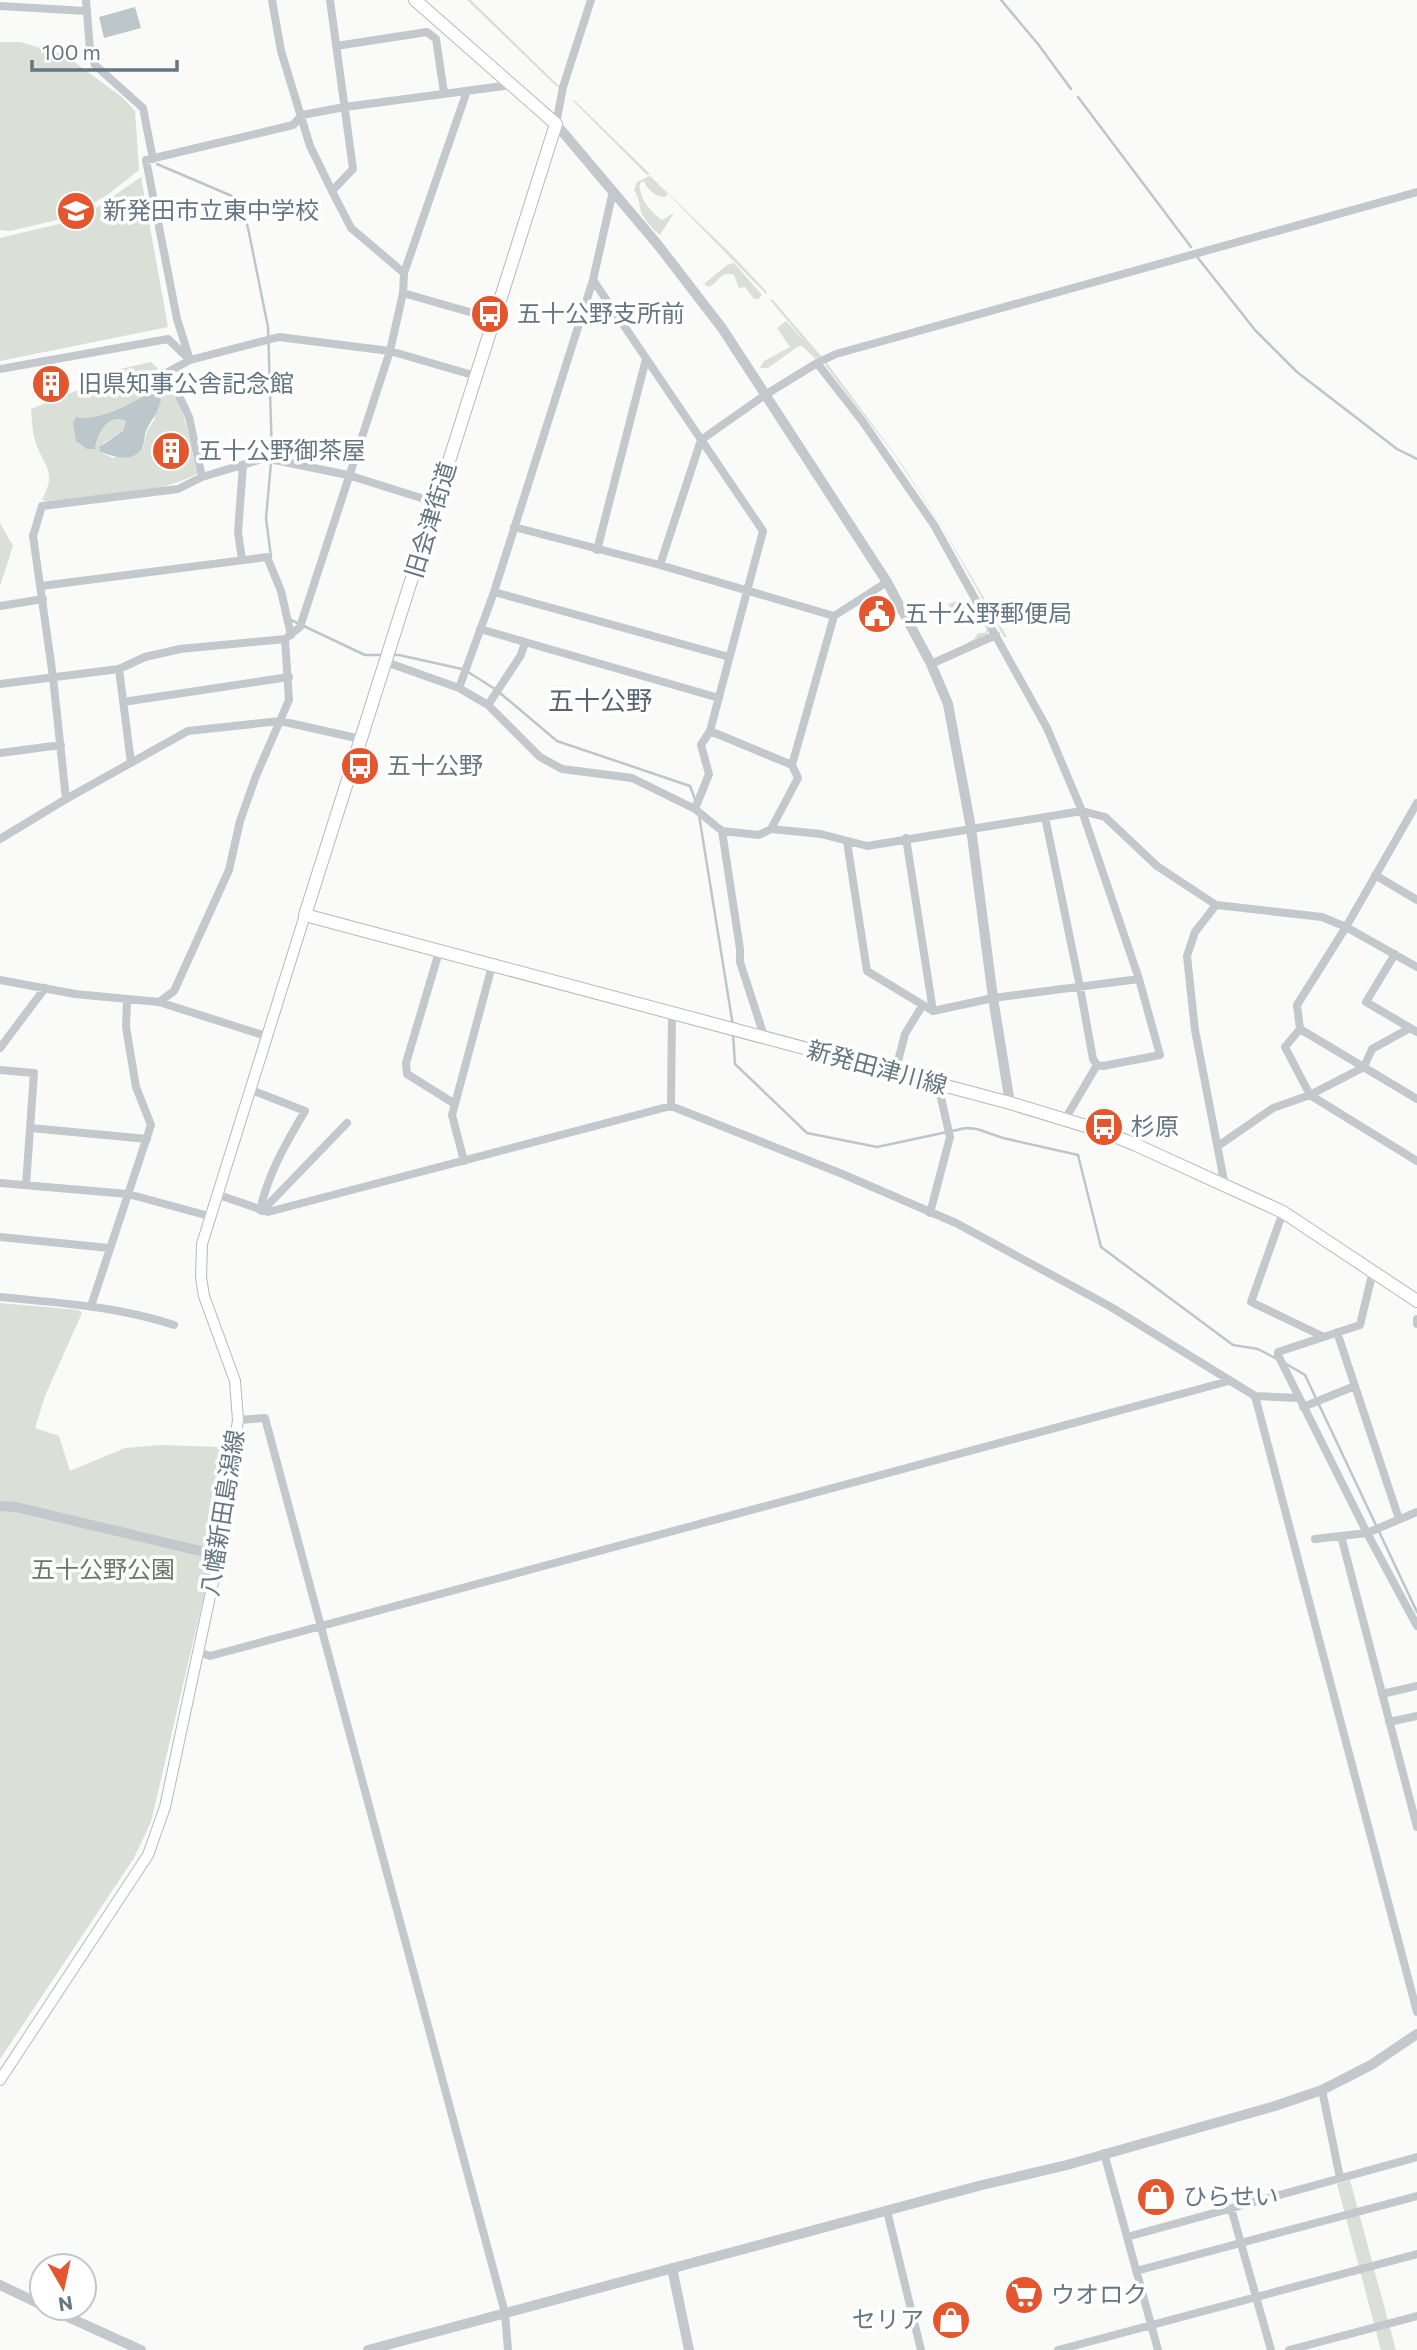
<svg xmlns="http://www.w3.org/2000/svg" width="1417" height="2350" font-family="Commissioner,'Noto Sans JP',sans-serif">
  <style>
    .green { fill: #dadfd7; fill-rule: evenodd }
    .water { fill: #bbc7cb }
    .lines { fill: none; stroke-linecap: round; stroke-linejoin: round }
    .stream { stroke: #bbc7cb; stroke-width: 2.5 }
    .secondary-casing { stroke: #b3babf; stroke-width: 12 }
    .primary-casing { stroke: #b5babe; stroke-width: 14 }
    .minor { stroke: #c3c8cc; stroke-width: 8 }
    .tertiary { stroke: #c3c8cc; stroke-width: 10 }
    .secondary { stroke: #fff; stroke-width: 10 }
    .primary { stroke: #fff; stroke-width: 12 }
    .labels { text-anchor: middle; stroke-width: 7; stroke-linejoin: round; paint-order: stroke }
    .poi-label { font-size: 24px; fill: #657683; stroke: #fff; text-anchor: start }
    .street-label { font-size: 24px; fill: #657683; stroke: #fff }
    .park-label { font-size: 24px; fill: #687a64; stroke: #fff }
    .neighbourhood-label { font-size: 26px; fill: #57646e; stroke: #fff }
  </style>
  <rect width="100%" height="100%" fill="#fafaf8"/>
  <path class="green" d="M467,0H471L561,88L556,86Z
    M0,42H20L65,55L123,98L135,111L139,170L107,195L70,217L10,231L0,230Z
    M574,100L650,174L647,175L573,101Z
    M650,176L732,255L767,292L766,294L668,194L665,197C655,197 647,189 644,181L640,183C638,197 651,212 662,220L674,213L660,235C653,229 645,221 641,212C639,204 639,197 634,190L637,182Z
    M141,177L168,327L0,361V238L80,219Z
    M734,263L762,295L759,299H754L745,287L739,288L734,275C720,269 718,285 708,287L704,284L727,265Z
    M772,299L822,357L816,359L802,346L797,347L768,368H760L764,361L790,347L777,328L786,321L808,345L770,300Z
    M151,362C183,390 188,434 197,474C152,497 96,496 47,501L42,500C57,471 45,469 36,443C32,433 32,420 31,409L88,386L93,375ZM148,394L155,419L147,431L143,448L113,458L100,452L103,443L123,431L126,421C108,412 97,434 95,449L76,417C102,421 126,405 148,394Z
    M827,363L901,463L941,525L1007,637H1004L942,527L896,457L825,365Z
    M0,523L13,546L0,586Z
    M961,600L962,605L974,602L989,629L987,635L970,644L967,643L974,639L978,633H985L987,629L972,607L961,612L962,618L955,617L948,604Z
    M0,1303L79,1310L82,1313L45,1396L35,1428L59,1436L70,1471L125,1448L161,1445L220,1447L208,1578L151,1822L134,1858L0,2059Z
    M1350,2180L1396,2350H1381L1337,2184Z"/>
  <path class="water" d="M135,7L141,28L104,38L99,17Z
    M148,394L157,395L161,400C158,413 151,420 146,431C144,436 145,444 142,448C132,464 113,456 100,452L99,447L123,431L126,421C108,412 97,434 95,449H87L76,441L73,423L76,417C102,421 126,405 148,394Z"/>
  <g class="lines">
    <path class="stream" d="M1001,0L1038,44L1071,89
      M1078,97L1191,247
      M157,164L239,199L248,228L268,327L272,456
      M1198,258L1255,330L1297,372L1397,449L1417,459
      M271,557L266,518L271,463
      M291,620L365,655H384
      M391,655H399L462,669
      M468,672L495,689
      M500,693L557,741L690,786L696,802
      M699,815L733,1026
      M733,1033L735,1064L807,1133L877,1147L966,1128L977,1129L1003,1138L1078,1155L1101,1247L1233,1345L1258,1349L1277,1359
      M1283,1362L1305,1375L1417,1612"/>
    <defs>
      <path id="secondary" d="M0,2080L148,1855L165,1807L215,1573L238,1420L235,1381L204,1296L201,1277L202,1244L305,915"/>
      <path id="primary" d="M415,0L556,124L305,915L1010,1103L1099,1130L1134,1144L1283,1212L1417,1301"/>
    </defs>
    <use href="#secondary" class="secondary-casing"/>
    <use href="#primary" class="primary-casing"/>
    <path class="minor" d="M86,0L90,50L95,65L143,108L153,159
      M272,0L281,51L310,146L332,191L351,228L404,273
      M330,0L353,169L332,191
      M0,6L86,11
      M336,46L427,32L436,39L444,93
      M556,124L563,87L591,0
      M593,280L763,531L710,731L792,765
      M403,293L494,319
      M190,360L177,319L146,160L293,125L302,115L345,107L511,85
      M817,363L863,422L934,525L1047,728L1082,811L1139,979L1160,1055L1103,1066L1097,1065L1093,1059L1080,987L1045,817
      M0,369L168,339L188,358
      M202,477L189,417L168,372L190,360L279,337L390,351L476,376
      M514,527L660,565L834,616
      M597,550L646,359
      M242,560L238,532L243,465
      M660,565L701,440L765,395L817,363L836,354L1417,192
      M41,586L267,557L281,591L291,635
      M494,592L729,657
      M0,606L43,599
      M480,629L719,698
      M386,662L459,688L488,705L540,757L562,769L632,778L695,809L722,831L740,949V962L765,1039
      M931,664L996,635
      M119,669L131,763
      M0,684L119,669L145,657L180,649L285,639L300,627L390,351L403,293L404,273L467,91
      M459,688L494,592L593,280L613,191
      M123,702L289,677
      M488,705L521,655L525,642
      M0,753L61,745
      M66,799L53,677L33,536L42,506L178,489L202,477L265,458L348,475L437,503
      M1417,803L1346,927L1297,1005L1300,1029L1285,1047L1310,1095L1417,1161
      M695,809L709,774L701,745L710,731
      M771,829L798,778L792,765L834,616L887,582
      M722,831L759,835L771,829L821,834L867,846L1082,811L1105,817L1157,866L1216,905L1322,917L1346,927L1417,967
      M906,838L933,1011
      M0,839L66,799L188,731L280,721L361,739
      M847,842L867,971L933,1011L993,998L1139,979
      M1375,875L1417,900
      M1216,905L1195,932L1187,956L1195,1030L1225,1186
      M439,952L406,1063L407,1074L455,1104
      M1395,954L1366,1002L1417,1032
      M0,980L75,994L159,1002L266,1036
      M159,1002L174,991L229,870L240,821L256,776L289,700L285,639
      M1300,1029L1417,1099
      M0,1048L45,988
      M0,1070L34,1073L26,1185
      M895,1073L905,1034L922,1006
      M249,1089L305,1111C286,1143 268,1174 260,1210
      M671,1106L672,1014
      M1064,1121L1097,1065
      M31,1128L147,1139
      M1218,1146L1273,1108L1310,1095L1364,1067L1372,1049L1410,1028
      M464,1161L452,1115L492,966
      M0,1183L128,1194L209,1216
      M216,1194L268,1212L671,1106L840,1173L956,1223L1111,1307L1255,1396L1299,1398
      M262,1211L347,1123
      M1283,1212L1251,1302L1322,1336
      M930,1213L950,1137L938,1085
      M0,1237L109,1248
      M1373,1271L1360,1325L1278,1352V1355L1367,1533L1417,1626
      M0,1297C59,1303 117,1306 174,1325
      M91,1306L151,1125L136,1087L126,1027L127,1000
      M1417,1319V1324
      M1337,1332L1399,1519
      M1255,1396L1417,2012
      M1303,1407L1355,1386
      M238,1420L265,1418L505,2313L508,2350
      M1341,1536L1417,1827
      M1315,1539L1367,1533L1417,1512
      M199,1652L210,1656L1229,1381
      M1382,1694L1417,1686
      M1389,1722L1417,1716
      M1322,2090L1340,2178
      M1104,2153L1158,2350
      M1231,2208L1271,2350
      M887,2211L921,2350
      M1127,2237L1417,2157
      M1136,2271L1417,2196
      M1058,2350L1417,2254
      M1289,2350L1417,2316"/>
    <path class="tertiary" d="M556,124L658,245L722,328L887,582L931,664L948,704L971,828L993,998L1010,1103
      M0,1506L16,1507L217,1555
      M672,2268L689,2350
      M0,2285L42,2305
      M48,2308L141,2350
      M368,2350L982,2185L1067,2165L1275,2106L1322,2090L1371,2065L1417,2034"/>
    <use href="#secondary" class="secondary"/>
    <use href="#primary" class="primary"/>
  </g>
  <defs>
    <symbol id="school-disc" viewBox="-11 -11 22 22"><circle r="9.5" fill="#e4572e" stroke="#fff"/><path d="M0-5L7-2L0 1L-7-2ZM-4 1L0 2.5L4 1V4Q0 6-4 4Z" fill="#fff"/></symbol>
    <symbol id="bus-disc" viewBox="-11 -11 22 22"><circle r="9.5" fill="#e4572e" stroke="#fff"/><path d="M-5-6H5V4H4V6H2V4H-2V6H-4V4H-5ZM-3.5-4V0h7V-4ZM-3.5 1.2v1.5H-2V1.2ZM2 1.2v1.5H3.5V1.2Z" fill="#fff"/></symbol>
    <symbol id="building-disc" viewBox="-11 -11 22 22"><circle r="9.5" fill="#e4572e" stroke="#fff"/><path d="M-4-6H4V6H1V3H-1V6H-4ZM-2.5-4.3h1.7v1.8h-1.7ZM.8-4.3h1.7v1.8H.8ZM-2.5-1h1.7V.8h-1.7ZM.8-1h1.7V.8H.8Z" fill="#fff"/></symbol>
    <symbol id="civic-disc" viewBox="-11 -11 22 22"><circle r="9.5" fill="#e4572e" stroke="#fff"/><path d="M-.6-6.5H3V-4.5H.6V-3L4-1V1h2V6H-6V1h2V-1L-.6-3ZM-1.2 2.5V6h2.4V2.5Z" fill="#fff"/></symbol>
    <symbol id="shop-disc" viewBox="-11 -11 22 22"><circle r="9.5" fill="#e4572e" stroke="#fff"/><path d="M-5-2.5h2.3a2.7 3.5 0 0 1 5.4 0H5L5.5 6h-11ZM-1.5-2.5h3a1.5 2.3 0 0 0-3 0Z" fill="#fff"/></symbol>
    <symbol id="supermarket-disc" viewBox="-11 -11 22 22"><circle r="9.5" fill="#e4572e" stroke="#fff"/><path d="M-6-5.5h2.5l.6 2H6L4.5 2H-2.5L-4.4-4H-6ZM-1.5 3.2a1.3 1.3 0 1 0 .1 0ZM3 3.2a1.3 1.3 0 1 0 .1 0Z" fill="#fff"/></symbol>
  </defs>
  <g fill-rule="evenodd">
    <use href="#school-disc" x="54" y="189" width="44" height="44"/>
    <use href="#bus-disc" x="468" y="292" width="44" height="44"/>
    <use href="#building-disc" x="29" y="362" width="44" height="44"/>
    <use href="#building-disc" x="149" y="429" width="44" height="44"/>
    <use href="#civic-disc" x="855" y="592" width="44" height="44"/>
    <use href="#bus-disc" x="338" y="744" width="44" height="44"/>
    <use href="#bus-disc" x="1082" y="1105" width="44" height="44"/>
    <use href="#shop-disc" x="1134" y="2175" width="44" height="44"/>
    <use href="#supermarket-disc" x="1002" y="2273" width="44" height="44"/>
    <use href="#shop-disc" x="929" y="2298" width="44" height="44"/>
  </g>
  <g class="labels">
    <g class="poi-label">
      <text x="103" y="219">新発田市立東中学校</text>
      <text x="517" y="322">五十公野支所前</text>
      <text x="78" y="392">旧県知事公舎記念館</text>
      <text x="198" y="459">五十公野御茶屋</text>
      <text x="904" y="622">五十公野郵便局</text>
      <text x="387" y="774">五十公野</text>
      <text x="1131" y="1135">杉原</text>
      <text x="1183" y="2205">ひらせい</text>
      <text x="1051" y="2303">ウオロク</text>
      <text x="924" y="2328" text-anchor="end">セリア</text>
    </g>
    <g class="street-label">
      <text transform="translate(431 520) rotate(-73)" y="8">旧会津街道</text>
      <text transform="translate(877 1068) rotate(15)" y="8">新発田津川線</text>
      <text transform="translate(223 1513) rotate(-81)" y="8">八幡新田島潟線</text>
    </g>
    <g class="park-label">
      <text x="103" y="1578">五十公野公園</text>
    </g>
    <g class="neighbourhood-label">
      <text x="600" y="710">五十公野</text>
    </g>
  </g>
  <g transform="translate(63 2287) rotate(171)"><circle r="33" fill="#ffffff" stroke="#c1c8cd" stroke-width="2"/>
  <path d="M0-5L12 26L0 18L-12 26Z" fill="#e4572e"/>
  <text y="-10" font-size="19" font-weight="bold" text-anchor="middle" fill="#657683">N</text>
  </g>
  <path d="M32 60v10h145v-10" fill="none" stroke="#657683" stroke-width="3.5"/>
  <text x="42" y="60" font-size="21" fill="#657683" stroke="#ffffff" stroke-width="5" paint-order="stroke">100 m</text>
</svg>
